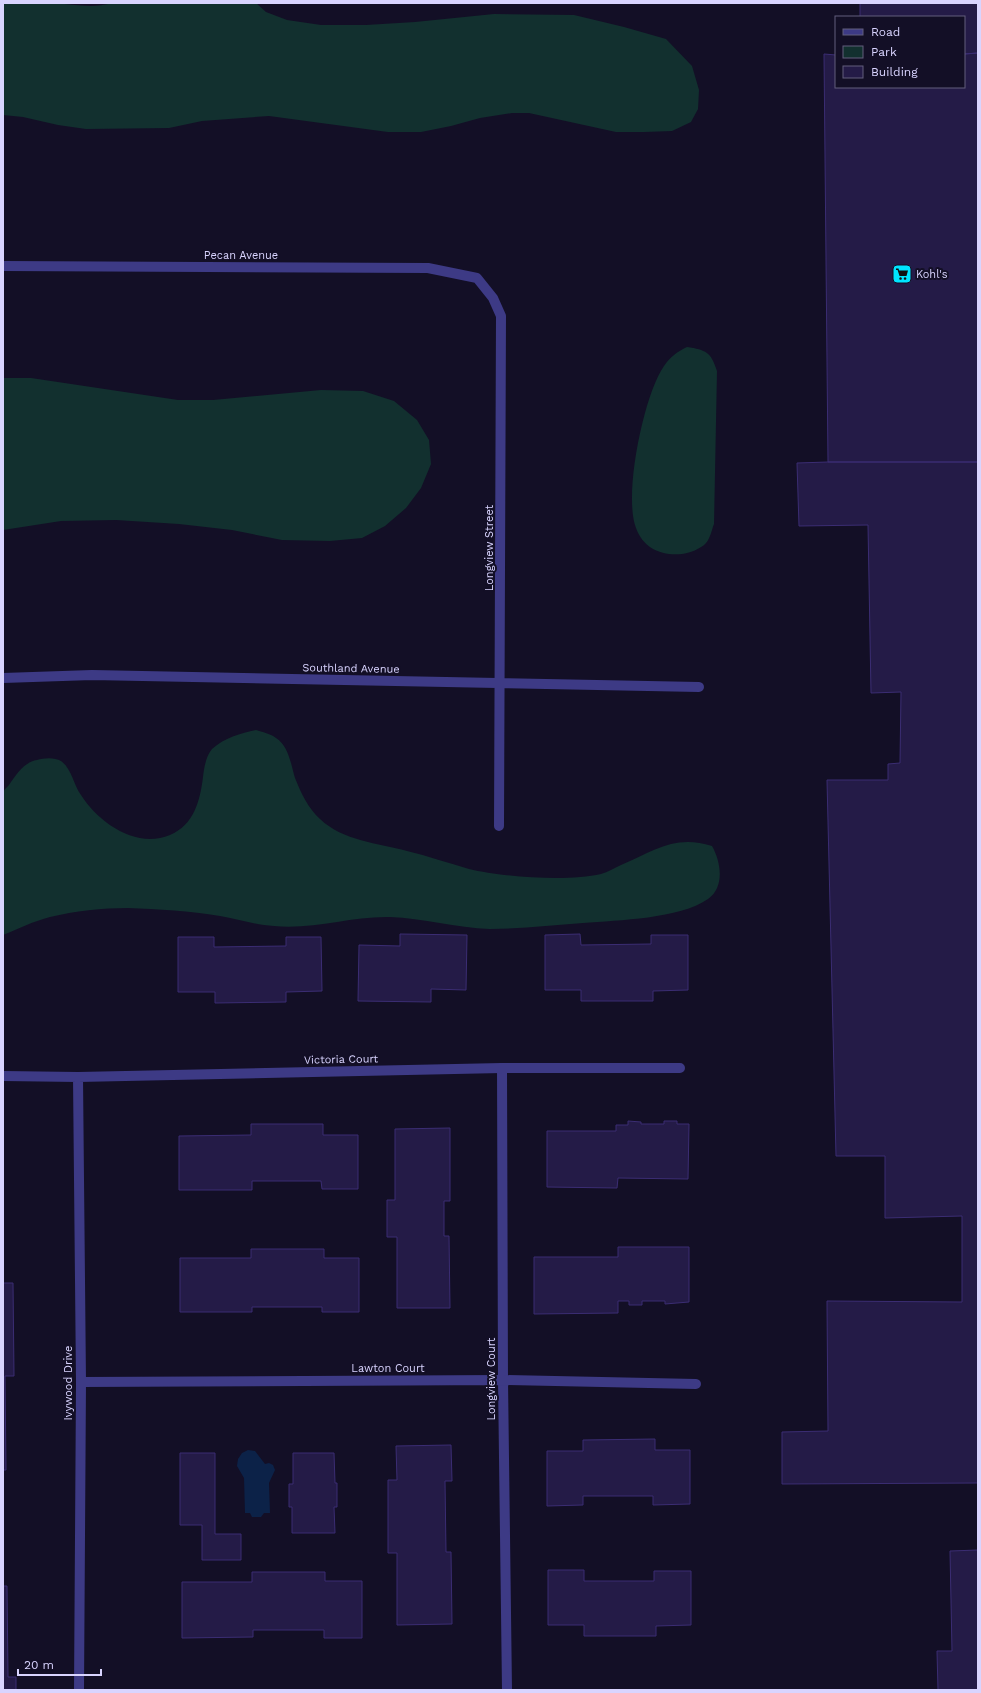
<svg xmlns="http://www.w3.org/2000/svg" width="981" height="1693" font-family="'Work Sans',sans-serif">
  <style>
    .green { fill: #12302f }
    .water { fill: #0c2248 }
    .building { fill: #241b47; stroke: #3b2d73 }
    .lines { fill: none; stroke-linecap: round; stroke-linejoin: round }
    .service { stroke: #3d3a85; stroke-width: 10 }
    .minor { stroke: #3d3a85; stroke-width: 10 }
    .labels { text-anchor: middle; stroke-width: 4; stroke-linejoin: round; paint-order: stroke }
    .street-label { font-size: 11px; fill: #d9d4ff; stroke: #130f26 }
    .poi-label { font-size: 11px; fill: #d9d4ff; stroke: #130f26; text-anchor: start }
  </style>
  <rect width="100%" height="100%" fill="#130f26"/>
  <path class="green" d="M3,3C20,3 36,2 53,3C73,4 92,9 112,3H256L266,12L287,20L321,25H366L415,22L494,14L574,15L624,27L666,39L692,66L699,90L698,109L691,122L672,131L644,132H616L529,113H512L480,118L451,126L421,132H388L269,116L202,121L169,128L86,129L58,125L23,117L3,115Z
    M687,347C706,350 711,352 717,371L714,524C712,529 710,539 706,543C701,549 689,553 682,554C661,556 643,548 636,528C623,495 644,394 664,366C671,356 677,352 687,347Z
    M3,378H31L178,400H213L321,390L363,391L394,401L417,420L429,440L431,464L421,488L406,508L385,526L362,538L330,541L282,540L232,530L179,524L116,520L61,521L3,530Z
    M256,730C262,732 271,734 276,738C289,746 291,765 295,778C301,793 308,808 320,819C343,841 378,843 407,851C428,856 448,863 469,869C503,877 567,882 601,874C608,872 614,868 621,865C654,851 675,834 712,846C721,862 725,887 708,899C679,919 619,920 583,923C552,925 521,929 490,929C456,928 423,918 390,917C351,916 313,930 274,926C256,925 238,919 220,916C190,911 158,909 128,908C102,908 75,911 50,917C34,921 18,929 3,935C3,898 3,862 3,826C3,817 1,800 3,792C4,790 7,787 9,785C16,775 24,762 37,760C44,758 54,757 61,761C72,769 73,784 81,795C99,823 136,849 170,835C194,825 200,801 203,777C204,768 206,756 212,749C224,738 241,733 256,730Z"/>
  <path class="water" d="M248,1450L255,1451L265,1464L269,1463L273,1465L275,1470L269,1483L270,1513H264L261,1517H252L250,1513H245L244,1478L237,1466L238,1459L242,1453Z"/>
  <path class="building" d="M860,3H978V53L964,54V17H860Z
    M978,53V462H828L824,54L836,55V87H964V54Z
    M828,462H978V1483L782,1484V1432L828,1431L827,1301L962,1302V1216L885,1218V1156H836L827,780H888V764L900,763L901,692L871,693L868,525L799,526L797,463Z
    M400,934L467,935L466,990L431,989V1002L358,1001L359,945L400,946Z
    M580,934L581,945L651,944V935H688V990L653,991V1001H581V990H545V935Z
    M178,937H214V947L286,946V937H321L322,991L286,992V1002L215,1003V992H178Z
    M628,1121L641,1122V1124H664V1121H677V1124H689L688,1179L618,1178L617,1188L547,1187V1131H616V1125H628Z
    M251,1124H323V1135H358V1189H322L321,1181H252V1190H179V1136L251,1135Z
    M450,1128V1201H444V1236H449L450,1308H397V1237H387V1200H395V1129Z
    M618,1247H689V1302L665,1304V1301H642V1305H629V1301H618V1313L534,1314V1257H618Z
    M251,1249H324V1258H359V1312H322V1307H252V1312H180V1258H251Z
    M3,1283H13L14,1376H5L6,1470H3Z
    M655,1439V1450H690V1504L653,1505V1496H583V1505L547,1506V1451H583V1440Z
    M451,1445L452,1481H445L446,1552H451L452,1624L397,1625V1553H388V1480H397L396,1446Z
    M180,1453H215V1534H241V1560H202V1525H180Z
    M293,1453H334L335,1483H337V1507H334L335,1533H292V1507H289V1484H293Z
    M978,1550V1690H938L937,1651H952L950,1551Z
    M548,1570H584V1581H654V1571H691V1625L656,1626V1636H584V1625H548Z
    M252,1572H325V1581H362V1638H324V1630H253V1637L182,1638V1582H252Z
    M3,1586H7L8,1677H16V1690H3Z"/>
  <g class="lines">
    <path class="service" d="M502,1068L503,1380L507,1690"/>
    <path class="minor" d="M3,266L428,268L477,278L493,298L501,316L499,826
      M3,678L92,675L699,687
      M3,1076L78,1077L502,1068H680
      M78,1077L81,1382L79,1690
      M81,1382L503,1380L696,1384"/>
  </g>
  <defs>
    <symbol id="supermarket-square" viewBox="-11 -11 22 22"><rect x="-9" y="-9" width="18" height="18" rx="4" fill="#00e5ff" stroke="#130f26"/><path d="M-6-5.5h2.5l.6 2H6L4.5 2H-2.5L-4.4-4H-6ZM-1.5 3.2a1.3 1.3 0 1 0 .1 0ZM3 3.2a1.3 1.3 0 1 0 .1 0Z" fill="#111"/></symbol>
  </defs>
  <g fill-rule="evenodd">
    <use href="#supermarket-square" x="891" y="263" width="22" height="22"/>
  </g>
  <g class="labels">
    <g class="street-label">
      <text x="241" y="259">Pecan Avenue</text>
      <text transform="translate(489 548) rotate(-90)" y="4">Longview Street</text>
      <text transform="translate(351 668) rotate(1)" y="4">Southland Avenue</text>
      <text transform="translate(341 1059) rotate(-1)" y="4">Victoria Court</text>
      <text x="388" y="1372">Lawton Court</text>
      <text transform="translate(491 1379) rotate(-90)" y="4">Longview Court</text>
      <text transform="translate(68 1383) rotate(-90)" y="4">Ivywood Drive</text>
    </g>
    <g class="poi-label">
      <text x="916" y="278">Kohl's</text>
    </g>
  </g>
  <rect width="981" height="1693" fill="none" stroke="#d9d4ff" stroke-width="8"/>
  <rect x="835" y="16" width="130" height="72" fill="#130f26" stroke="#625e7d"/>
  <rect x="843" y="29" width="20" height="6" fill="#3d3a85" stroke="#625e7d"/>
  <text x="871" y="36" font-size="12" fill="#d9d4ff">Road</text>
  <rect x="843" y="46" width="20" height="12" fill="#12302f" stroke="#625e7d"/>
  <text x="871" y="56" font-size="12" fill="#d9d4ff">Park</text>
  <rect x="843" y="66" width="20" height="12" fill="#241b47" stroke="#625e7d"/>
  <text x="871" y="76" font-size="12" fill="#d9d4ff">Building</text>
  <path d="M18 1669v6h83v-6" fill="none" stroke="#d9d4ff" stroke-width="2"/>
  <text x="24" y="1669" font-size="12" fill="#d9d4ff" stroke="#130f26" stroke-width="3" paint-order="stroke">20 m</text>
</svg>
